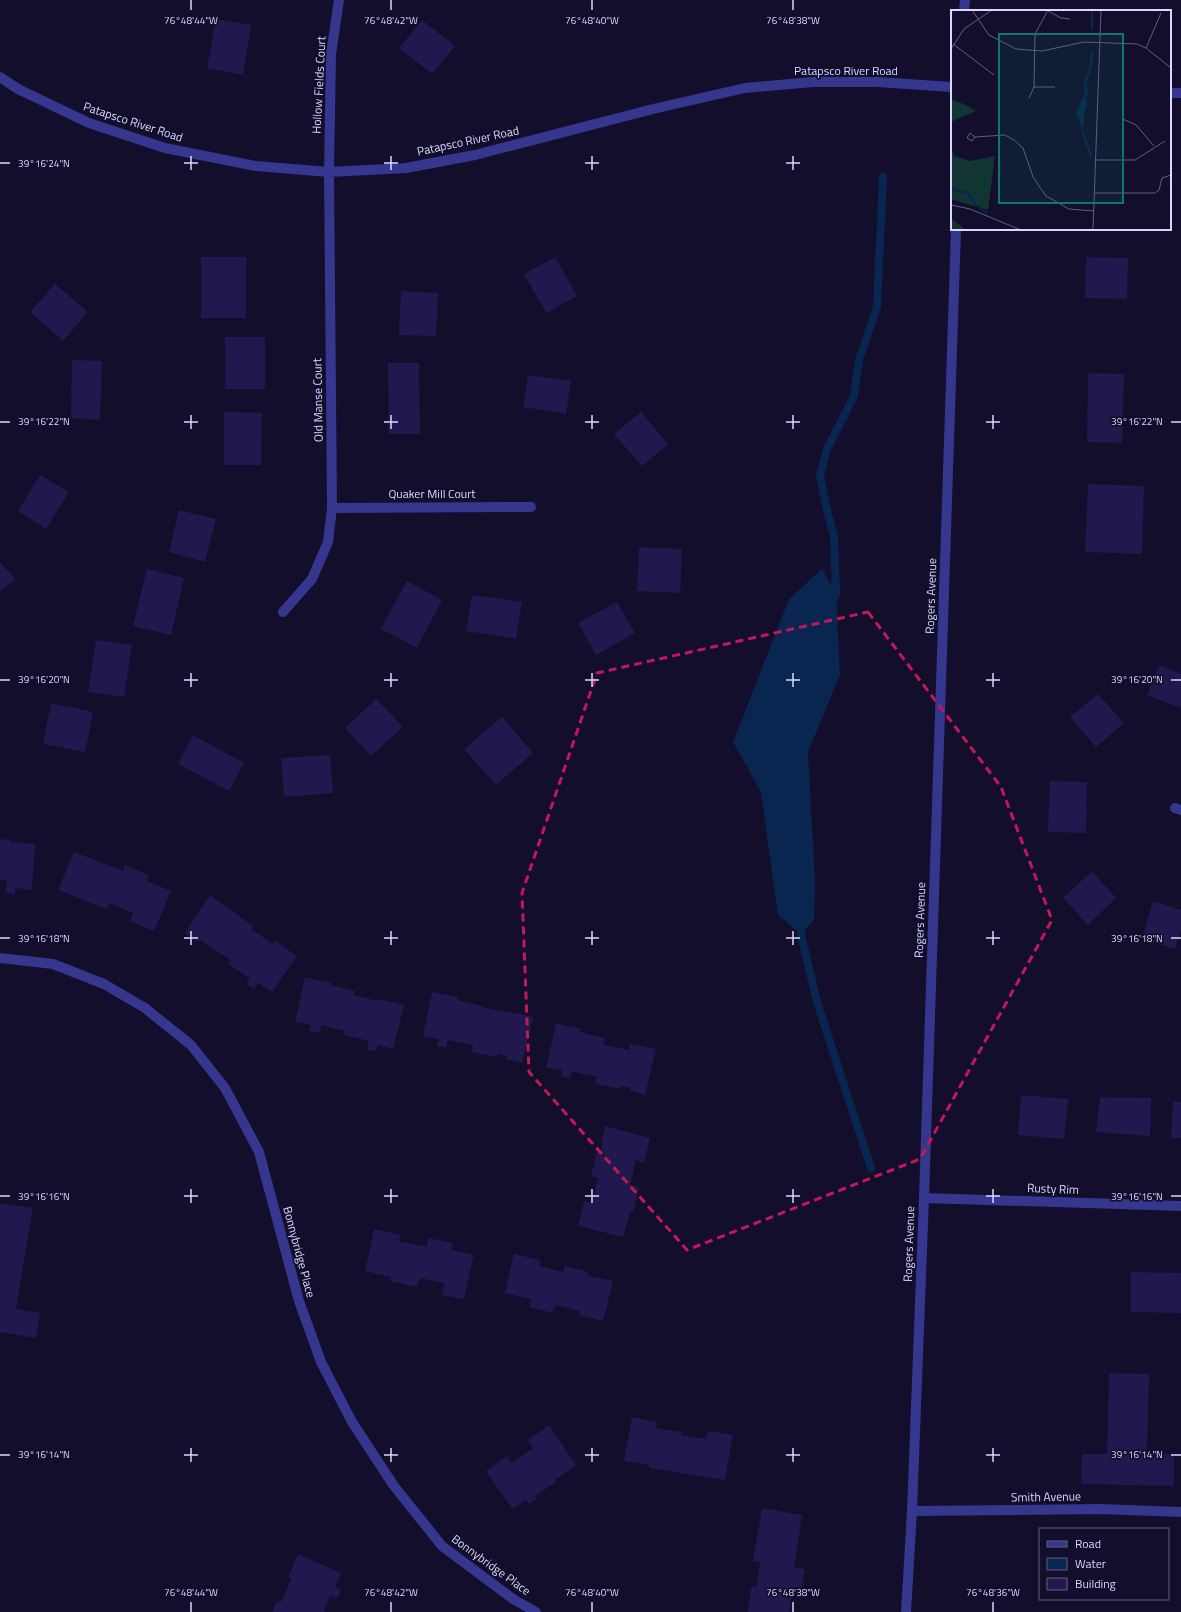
<svg xmlns="http://www.w3.org/2000/svg" width="1181" height="1612" font-family="'Titillium Web',sans-serif">
  <style>
    .water { fill: #082650 }
    .lines { fill: none; stroke-linecap: round; stroke-linejoin: round }
    .stream { stroke: #082650; stroke-width: 8 }
    .building { fill: #21194d }
    .minor { stroke: #35368e; stroke-width: 10 }
    .marked { fill: none; stroke: #c2185b; stroke-width: 3; stroke-dasharray: 8 5; stroke-linejoin: round }
    .ticks { fill: none; stroke: #dad8ff; stroke-width: 1.5 }
    .labels { text-anchor: middle; stroke-width: 3.5; stroke-linejoin: round; paint-order: stroke }
    .street-label { font-size: 12px; fill: #dad8ff; stroke: #120e2b }
    .inset-river { fill: none; stroke: #082650; stroke-width: 2 }
    .inset-road { fill: none; stroke: #625f80; stroke-width: 1 }
    .view { fill: #0f766e; fill-opacity: 0.15; stroke: #0f766e; stroke-width: 2 }
    .inset-edge { fill: none; stroke: #dad8ff; stroke-width: 2 }
    .ticks-label { font-size: 10px; text-anchor: middle; fill: #dad8ff; stroke: #120e2b; stroke-width: 3.5; stroke-linejoin: round; paint-order: stroke }
  </style>
  <rect width="100%" height="100%" fill="#120e2b"/>
  <path class="water" d="M822,569L836,594L840,675L808,752L815,881L814,920L801,934L778,915L761,792L733,742L789,599Z"/>
  <g class="lines">
    <path class="stream" d="M832,604L836,594L834,536L827,510L820,476L827,449L854,396L859,360L877,307L883,177
      M800,923L801,934L817,1002L871,1168"/>
  </g>
  <path class="building" d="M216,19L251,25L243,75L207,68Z
    M422,20L455,46L432,74L399,48Z
    M201,257H246V318H201Z
    M555,257L577,296L546,313L524,274Z
    M1086,257L1128,258L1127,299L1085,298Z
    M55,284L88,312L63,341L30,312Z
    M401,291L438,293L436,336L399,335Z
    M225,337H265V389H225Z
    M72,360L102,361L100,420L71,418Z
    M388,363H419L420,434H389Z
    M1088,373L1124,374L1122,443L1087,442Z
    M528,375L571,381L566,414L523,407Z
    M224,412L262,413L261,465H224Z
    M641,412L668,444L642,466L614,434Z
    M40,475L69,492L46,529L18,511Z
    M1088,484L1144,486L1142,554L1085,552Z
    M179,510L216,519L205,562L169,552Z
    M639,547L682,549L680,593L637,591Z
    M0,562L15,579L0,592Z
    M147,569L184,578L171,635L133,626Z
    M407,581L442,600L417,648L381,629Z
    M472,595L522,602L516,639L466,631Z
    M617,602L635,633L596,655L578,623Z
    M96,640L132,645L124,697L88,692Z
    M1159,665L1181,674V708L1147,695Z
    M1098,694L1124,723L1096,747L1070,717Z
    M376,699L403,727L371,756L345,728Z
    M51,703L93,712L85,752L43,744Z
    M502,717L533,753L496,785L464,749Z
    M193,735L244,763L229,791L178,764Z
    M330,755L333,793L284,797L281,758Z
    M1050,781L1087,782L1086,833L1048,832Z
    M0,839L10,840V842L35,844L32,890L15,888V894L6,893L7,880H0Z
    M74,852L123,871L125,865L149,875L147,881L171,891L154,931L130,921L133,913L109,903L107,909L58,890Z
    M1092,871L1116,898L1088,925L1063,898Z
    M210,895L253,926L251,929L273,944L275,941L297,956L272,992L258,983L254,989L246,984L250,978L228,964L231,960L200,940L198,942L185,933Z
    M1153,901L1181,910V930L1175,949L1142,939Z
    M305,977L331,983V985L355,991L353,995L378,1001L379,999L404,1005L393,1049L378,1045L376,1051L367,1049L369,1041L344,1035L345,1031L321,1025L320,1033L309,1031L311,1025L295,1022Z
    M432,992L458,997L457,1000L482,1006V1007L533,1017L522,1063L506,1059L507,1056L498,1054L497,1057L472,1052L473,1045L448,1040L446,1048L437,1046L439,1039L423,1036Z
    M556,1023L581,1029L580,1032L605,1038L604,1045L629,1050L630,1044L656,1049L645,1095L630,1091L631,1088L621,1086L620,1089L595,1084L597,1077L571,1071L570,1078L561,1076L562,1070L546,1067Z
    M1021,1095L1068,1099L1064,1139L1018,1135Z
    M1100,1097L1151,1098L1150,1136L1096,1132Z
    M1173,1101L1181,1102V1138H1171Z
    M605,1126L650,1138L644,1163L636,1160L630,1185L639,1188L633,1213L630,1212L623,1237L578,1226L584,1201L592,1203L598,1178L591,1176L597,1151L601,1152L603,1144H601Z
    M0,1203L33,1208L16,1309L40,1313L36,1338L0,1332Z
    M374,1229L401,1235L399,1241L427,1247L428,1238L453,1243L452,1250L474,1255L464,1299L442,1295L444,1283L420,1278L417,1287L391,1281V1277L365,1271Z
    M514,1254L540,1260L539,1266L563,1272L565,1266L589,1272L588,1276L613,1281L603,1321L579,1315L580,1311L556,1305L553,1313L529,1307L531,1299L505,1293Z
    M1131,1272L1181,1273V1313L1131,1312Z
    M1109,1373L1149,1374L1147,1454H1174V1486L1081,1484L1082,1454H1107Z
    M632,1417L657,1422L656,1428L681,1432V1435L706,1439L708,1431L733,1435L725,1480L649,1468V1465L624,1461Z
    M549,1425L576,1465L555,1480L556,1482L535,1496L537,1499L529,1504L526,1500L512,1509L486,1471L507,1456L512,1463L533,1448L528,1440Z
    M762,1508L802,1515L794,1568L805,1569L801,1593L792,1592L789,1612H748L751,1587H757L760,1562L753,1561Z
    M298,1554L341,1573L335,1587L341,1590L337,1598L330,1595L324,1612H272L277,1601L281,1602L291,1579L288,1578Z"/>
  <g class="lines">
    <path class="minor" d="M964,11L965,0
      M0,77L18,89L89,123L165,148L256,166L329,172L406,168L475,155L653,109L745,88L813,82H877L952,87
      M1170,93H1181
      M332,508L531,507
      M283,612L312,579L328,542L332,508L329,172L331,54L339,0
      M1175,808L1181,810
      M0,958L53,964L104,984L145,1008L191,1045L225,1088L259,1152L299,1301L321,1362L352,1422L394,1486L442,1546L513,1599L536,1612
      M924,1198L1181,1206
      M912,1511L1101,1509L1181,1512
      M906,1612L912,1511L924,1198L956,229"/>
  </g>
  <path class="marked" d="M868,612L1001,787L1052,920L920,1159L687,1250L529,1072L522,893L597,673Z"/>
  <path class="ticks" d="M191,0V10M391,0V10M592,0V10M793,0V10M191,156V170M391,156V170M592,156V170M793,156V170M0,163H10M184,163H198M384,163H398M585,163H599M786,163H800M191,415V429M391,415V429M592,415V429M793,415V429M993,415V429M0,422H10M184,422H198M384,422H398M585,422H599M786,422H800M986,422H1000M1171,422H1181M191,673V687M391,673V687M592,673V687M793,673V687M993,673V687M0,680H10M184,680H198M384,680H398M585,680H599M786,680H800M986,680H1000M1171,680H1181M191,931V945M391,931V945M592,931V945M793,931V945M993,931V945M0,938H10M184,938H198M384,938H398M585,938H599M786,938H800M986,938H1000M1171,938H1181M191,1189V1203M391,1189V1203M592,1189V1203M793,1189V1203M993,1189V1203M0,1196H10M184,1196H198M384,1196H398M585,1196H599M786,1196H800M986,1196H1000M1171,1196H1181M191,1448V1462M391,1448V1462M592,1448V1462M793,1448V1462M993,1448V1462M0,1455H10M184,1455H198M384,1455H398M585,1455H599M786,1455H800M986,1455H1000M1171,1455H1181M191,1602V1612M391,1602V1612M592,1602V1612M793,1602V1612M993,1602V1612"/>
  <g class="labels">
    <g class="street-label">
      <text x="846" y="75">Patapsco River Road</text>
      <text transform="translate(319 85) rotate(-87)" y="4">Hollow Fields Court</text>
      <text transform="translate(133 122) rotate(18)" y="4">Patapsco River Road</text>
      <text transform="translate(468 141) rotate(-12)" y="4">Patapsco River Road</text>
      <text transform="translate(318 400) rotate(-91)" y="4">Old Manse Court</text>
      <text x="432" y="498">Quaker Mill Court</text>
      <text transform="translate(931 596) rotate(-88)" y="4">Rogers Avenue</text>
      <text transform="translate(920 920) rotate(-88)" y="4">Rogers Avenue</text>
      <text transform="translate(1053 1189) rotate(2)" y="4">Rusty Rim</text>
      <text transform="translate(909 1244) rotate(-88)" y="4">Rogers Avenue</text>
      <text transform="translate(299 1252) rotate(75)" y="4">Bonnybridge Place</text>
      <text transform="translate(1046 1497) rotate(-1)" y="4">Smith Avenue</text>
      <text transform="translate(491 1565) rotate(36)" y="4">Bonnybridge Place</text>
    </g>
  </g>
  <g transform="translate(951 10)">
    <rect width="220" height="220" fill="#120e2b"/>
    <path d="M0,89L15,95L25,101L0,112ZM0,136L3,146L19,151L44,146L37,200L0,189ZM0,208L12,218L13,220H0Z" fill="#113532"/>
    <path d="M134,84L136,95L133,103L132,122L125,102Z" fill="#082650"/>
    <path class="inset-river" d="M141,0V20M136,86L134,74L140,56L141,42M132,122L140,146M0,179L16,183L25,195L36,203"/>
    <path class="inset-road" d="M21,0L38,25L65,39L91,41L133,32L186,34L195,38L220,58M97,1L110,8L119,9M2,34L43,65M195,38L210,3M0,39L13,19L41,0M83,77H104M78,88L83,77L84,24L97,0M172,109L185,115L203,136M24,127L21,131L16,128L19,123L24,127L54,125L63,130L72,138L82,167L95,186L118,199L143,201M145,150H184L214,131M144,183H204L208,180L211,168L220,165M0,195L19,199L70,220M142,220L150,0"/>
    <path class="view" d="M48,24H172V193H48Z"/>
    <rect width="220" height="220" class="inset-edge"/>
  </g>
  <g class="ticks-label">
    <text x="191" y="24">76°48'44"W</text>
    <text x="391" y="24">76°48'42"W</text>
    <text x="592" y="24">76°48'40"W</text>
    <text x="793" y="24">76°48'38"W</text>
    <text x="44" y="167">39°16'24"N</text>
    <text x="44" y="425">39°16'22"N</text>
    <text x="1137" y="425">39°16'22"N</text>
    <text x="44" y="683">39°16'20"N</text>
    <text x="1137" y="683">39°16'20"N</text>
    <text x="44" y="942">39°16'18"N</text>
    <text x="1137" y="942">39°16'18"N</text>
    <text x="44" y="1200">39°16'16"N</text>
    <text x="1137" y="1200">39°16'16"N</text>
    <text x="44" y="1458">39°16'14"N</text>
    <text x="1137" y="1458">39°16'14"N</text>
    <text x="191" y="1596">76°48'44"W</text>
    <text x="391" y="1596">76°48'42"W</text>
    <text x="592" y="1596">76°48'40"W</text>
    <text x="793" y="1596">76°48'38"W</text>
    <text x="993" y="1596">76°48'36"W</text>
  </g>
  <rect x="1039" y="1528" width="130" height="72" fill="#120e2b" stroke="#625f80"/>
  <rect x="1047" y="1541" width="20" height="6" fill="#35368e" stroke="#625f80"/>
  <text x="1075" y="1548" font-size="12" fill="#dad8ff">Road</text>
  <rect x="1047" y="1558" width="20" height="12" fill="#082650" stroke="#625f80"/>
  <text x="1075" y="1568" font-size="12" fill="#dad8ff">Water</text>
  <rect x="1047" y="1578" width="20" height="12" fill="#21194d" stroke="#625f80"/>
  <text x="1075" y="1588" font-size="12" fill="#dad8ff">Building</text>
</svg>
